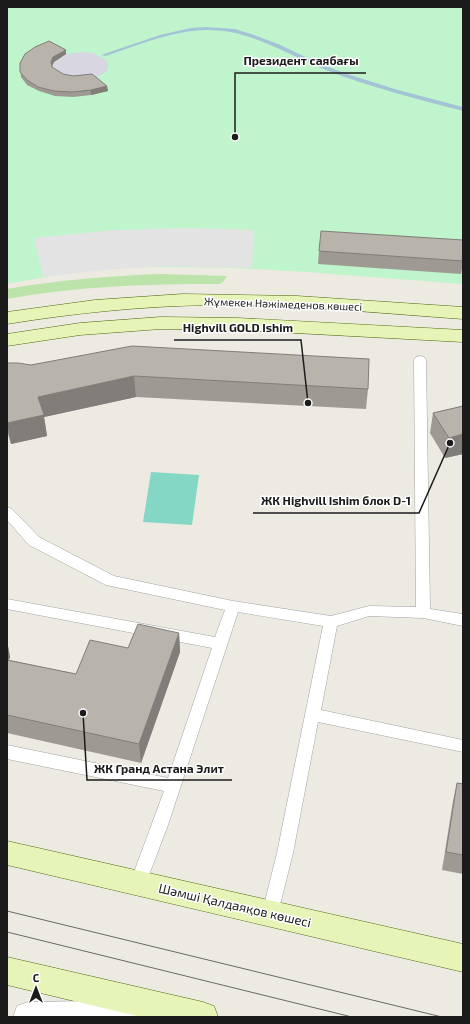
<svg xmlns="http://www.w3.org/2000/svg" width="470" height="1024" font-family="'Exo 2',sans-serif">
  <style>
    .grass { fill: #bce3aa }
    .park { fill: #c0f4cd }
    .pitch { fill: #84d6c5 }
    .parking { fill: #e3e3e3 }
    .plaza { fill: #d8d6e1 }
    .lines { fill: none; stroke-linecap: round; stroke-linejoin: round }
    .stream { fill: #a4c3d7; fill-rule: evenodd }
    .service-casing { stroke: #a2a2a2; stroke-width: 1 }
    .minor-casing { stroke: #a2a2a2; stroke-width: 1 }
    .secondary-casing { stroke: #4e680c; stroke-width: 1 }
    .service { fill: #fff; fill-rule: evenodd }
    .minor { fill: #fff; fill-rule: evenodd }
    .secondary { fill: #e6f4b7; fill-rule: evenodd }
    .tram { stroke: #696969; stroke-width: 1 }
    .wall { fill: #9e9a93 }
    .shaded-wall { fill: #817d78 }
    .building { fill: #b8b3ab; stroke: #817d78 }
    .labels { text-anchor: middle; stroke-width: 3; stroke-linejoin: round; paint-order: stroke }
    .street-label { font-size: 11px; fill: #1b1b1b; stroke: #fff }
    .near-street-label { font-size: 13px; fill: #1b1b1b; stroke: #fff }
    .leader { fill: none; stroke: #1b1b1b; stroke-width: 1.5 }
    .callout-dot { fill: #1b1b1b; stroke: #fff; stroke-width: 1.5 }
    .callout-label { font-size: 12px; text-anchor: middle; font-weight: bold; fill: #1b1b1b; stroke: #fff; stroke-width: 3; stroke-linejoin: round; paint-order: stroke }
  </style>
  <rect width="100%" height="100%" fill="#eceae1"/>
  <path class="grass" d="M161,274L227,276L223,282L219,284C147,284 77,286 7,299V289C58,280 109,276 161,274Z"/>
  <path class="park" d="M7,7H463V284C362,277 261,266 160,267C109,267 57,274 7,284Z"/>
  <path class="pitch" d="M151,472L199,475L192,525L143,522Z"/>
  <path class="parking" d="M189,228L254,230L252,268L164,266L101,270L43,277L34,238L114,230Z"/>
  <path class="plaza" d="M84,52L93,53L105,59L108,63V67L106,72L93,79L73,81L51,67L54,62L59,58L66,54Z"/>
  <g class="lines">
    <path class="stream" d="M206,27L235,29L251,34L278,44L318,63L347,74L398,90L463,107V111C417,99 370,87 326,70C286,54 250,29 206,30C171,31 138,45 106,56L101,55L160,35L191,28Z"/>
    <defs>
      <path id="service" d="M420,356L424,357L426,360L430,609L463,614V626L423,618L369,616L337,626L321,710L463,740V752L318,722L293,853L278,913L276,919L270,921L264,919L262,913L277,853L323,626L238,612L168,825L146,883L144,888L138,891L132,888L130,883L164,791L7,759V745L168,778L212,648L7,609V599L215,637L225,610L106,585L29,545L7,520V507L12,509L39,537L114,576L233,601L331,616L369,606L416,607L414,360L416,357Z"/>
      <path id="minor" d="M163,1000L174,1004L178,1015L177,1017H13L17,1006L28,1002Z"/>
      <path id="secondary" d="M183,294L297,296L463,307V319C379,313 296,305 212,305C143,306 75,313 7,324V312L95,300Z
        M161,317L238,318L463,330V342L238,330L161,329L80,335L7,346V334L80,323Z
        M7,841L463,944V972L7,865Z
        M7,957L203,1002L214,1006L218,1017H141L7,985Z"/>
    </defs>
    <use href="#service" class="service-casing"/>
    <use href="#minor" class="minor-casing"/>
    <use href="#secondary" class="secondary-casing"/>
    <use href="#service" class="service"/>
    <use href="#minor" class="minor"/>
    <use href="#secondary" class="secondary"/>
    <path class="tram" d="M7,911L442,1017
      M7,932L352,1017"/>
  </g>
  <path class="wall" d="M66,50V54L54,62L52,67L63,74L107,86L108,91L91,95L73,97L55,96L39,91L27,85L21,77L20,63Z
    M463,240V263L461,274L318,264L319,251Z
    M7,363L31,365L368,389L366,409L136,397L44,417L47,436L11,444L8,434H7Z
    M463,406V454L445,458L430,433L433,413Z
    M179,633L180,652L141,763L7,733V641L10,657L9,660L76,674L128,648Z
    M457,783L463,784V874L442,870L453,801Z"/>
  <path class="shaded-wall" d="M66,50V54L54,62L51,67V62L53,57Z
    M107,86L108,91L91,95V90Z
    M134,376L136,397L44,417L47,436L11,444L7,423L38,397Z
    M463,434V454L445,458L449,438Z
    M179,633L180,652L141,763L139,744Z
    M7,641L10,657L7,665Z"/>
  <path class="building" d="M49,41L66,50L53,57L51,62L52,67L63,74L73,76L92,74L107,86L91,90L72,92L54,91L38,87L27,80L20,72V63L25,54L35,47Z
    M321,231L463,240V261L319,251Z
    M132,346L369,359L368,389L134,376L38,397L44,415L7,423V363H18L31,365Z
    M463,406V434L449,438L433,413Z
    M138,624L179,633L139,744L7,715V660L76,674L90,640L128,648Z
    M457,783L463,784V855L446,852Z"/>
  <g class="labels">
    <g class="street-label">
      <text transform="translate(283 304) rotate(2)" y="4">Жұмекен Нәжімеденов көшесі</text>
    </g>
    <g class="near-street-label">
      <text transform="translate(235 905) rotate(13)" y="5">Шәмші Қалдаяқов көшесі</text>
    </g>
  </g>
  <path class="leader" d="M235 137L235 73H366M308 403L301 340H174M450 443L419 513H253M83 713L87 780H232"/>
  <g class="callout-dot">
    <circle cx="235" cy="137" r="4"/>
    <circle cx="308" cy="403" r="4"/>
    <circle cx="450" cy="443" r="4"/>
    <circle cx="83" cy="713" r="4"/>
  </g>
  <g class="callout-label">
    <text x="301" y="65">Президент саябағы</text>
    <text x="238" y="332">Highvill GOLD Ishim</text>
    <text x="336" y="505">ЖК Highvill Ishim блок D-1</text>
    <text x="159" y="773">ЖК Гранд Астана Элит</text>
  </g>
  <rect width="470" height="1024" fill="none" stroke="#1b1b1b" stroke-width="16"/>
  <g transform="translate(36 988)" stroke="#ffffff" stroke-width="3" paint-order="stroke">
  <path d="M0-3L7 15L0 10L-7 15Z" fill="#1b1b1b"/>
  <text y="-6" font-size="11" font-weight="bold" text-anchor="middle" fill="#1b1b1b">С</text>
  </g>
</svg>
